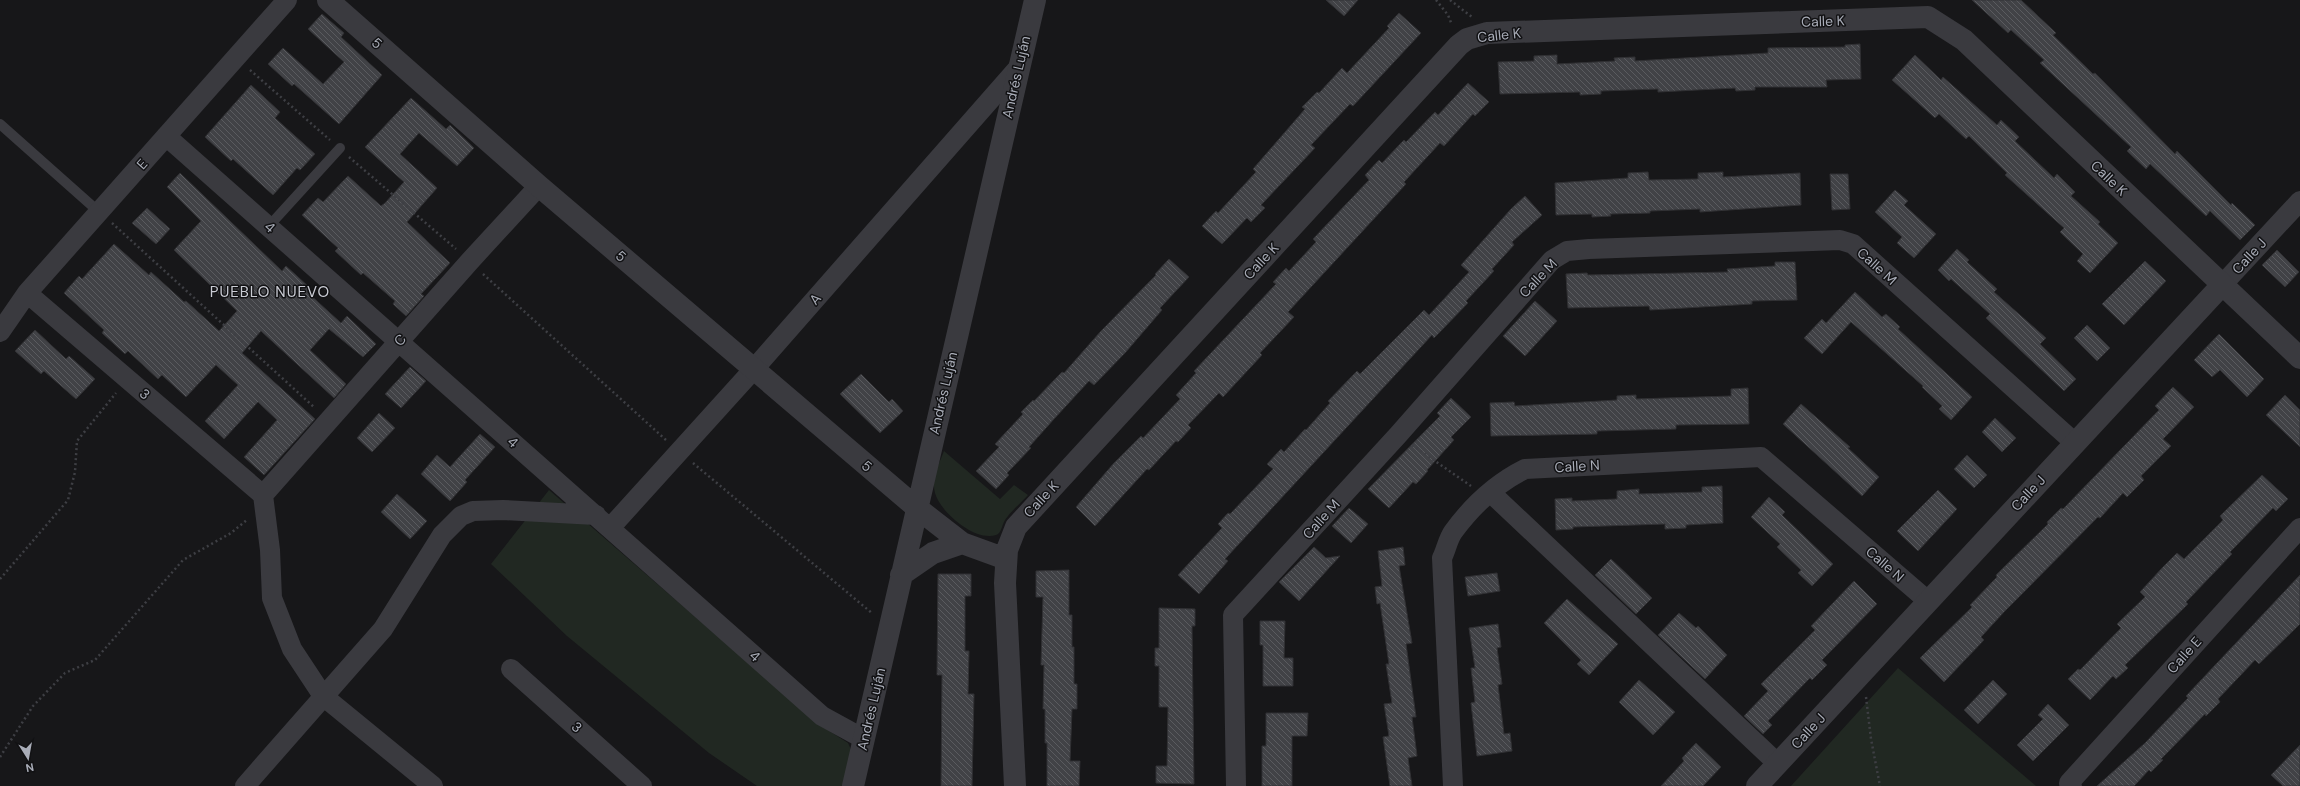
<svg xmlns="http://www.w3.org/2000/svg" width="2300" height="786" font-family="'DM Sans',sans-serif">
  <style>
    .grass { fill: #212822 }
    .building { fill: url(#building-back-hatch); stroke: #313134 }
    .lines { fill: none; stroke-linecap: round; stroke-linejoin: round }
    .path { stroke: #3e3f44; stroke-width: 2.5; stroke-dasharray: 2 3; stroke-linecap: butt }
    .service { stroke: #3a3a3f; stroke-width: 10 }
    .minor { stroke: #3a3a3f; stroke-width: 20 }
    .tertiary { stroke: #3a3a3f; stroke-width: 22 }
    .labels { text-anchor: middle; stroke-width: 3; stroke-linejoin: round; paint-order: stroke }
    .street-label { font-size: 14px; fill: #a9adb8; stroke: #121214 }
    .neighbourhood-label { font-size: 15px; letter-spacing: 1px; fill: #caccd4; stroke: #121214 }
  </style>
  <defs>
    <pattern id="building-back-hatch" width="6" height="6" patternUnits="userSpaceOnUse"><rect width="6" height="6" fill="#414246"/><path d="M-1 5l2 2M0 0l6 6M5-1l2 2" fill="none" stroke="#5a5b5f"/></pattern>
  </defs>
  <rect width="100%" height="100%" fill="#171719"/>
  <path class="grass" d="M944,451L1000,499L1014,485L1028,495C1021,503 1011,511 1005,520C1002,525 1001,534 996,535C975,542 940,512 935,493C931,479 939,464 944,451Z
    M549,490L820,725L848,743L853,754L844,786H757L709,753L567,636L491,564Z
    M1898,668L2036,786H1791Z"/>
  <path class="building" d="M1326,0H1358L1344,16Z
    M1972,0H2021L2056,33L2053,35L2093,74L2095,73L2175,154L2177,151L2231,205L2232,203L2255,225L2240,240L2210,211L2206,216L2150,164L2146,169L2127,151L2131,147L2040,63L2044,60L2011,30L2008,33Z
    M1399,13L1421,33L1353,106L1350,104L1311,145L1315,148L1261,205L1265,208L1251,222L1247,218L1222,244L1202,226L1216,211L1218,213L1256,172L1253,169L1305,109L1302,107L1317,92L1319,93L1342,68L1347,73L1389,28L1387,26Z
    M322,14L344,33L341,37L382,75L339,124L294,84L292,86L268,64L283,48L323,84L344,62L308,29Z
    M1860,44L1861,79L1826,80L1827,87H1755V90L1736,91L1735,88L1658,92V89L1601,91V94L1580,95V92L1500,94L1498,62L1534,61V56L1557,55V64L1615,61L1614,58L1635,57V61L1768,53V48L1845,47V45Z
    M1915,55L1941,80L1943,77L1997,125L2001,120L2019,137L2015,141L2054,178L2057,174L2075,192L2071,196L2100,222L2098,224L2118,243L2090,273L2077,261L2083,254L2060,232L2064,228L2005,175L2007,173L1969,136L1966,139L1939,114L1935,118L1892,80Z
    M1468,83L1489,102L1475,116L1473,114L1444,146L1440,143L1404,182L1406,184L1288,312L1294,317L1260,353L1262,355L1223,397L1219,393L1188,425L1191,428L1178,442L1176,441L1149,470L1147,469L1095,526L1076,507L1114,463L1141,436L1143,438L1180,399L1176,395L1196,373L1194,371L1276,284L1273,282L1286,268L1289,271L1316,242L1313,239L1369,180L1365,175L1379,160L1382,163L1404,140L1406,142L1435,112L1438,115Z
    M251,85L280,112L275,118L315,154L300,170L297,168L273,195L233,159L231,161L205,137Z
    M411,98L446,129L450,125L474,148L457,166L419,133L400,154L437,188L407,222L450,263L421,294L424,296L406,316L393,304L395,301L363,273L361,275L335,251L338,248L302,215L318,198L323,202L348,176L381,206L385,203L404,182L365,147Z
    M1648,172L1649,180L1698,179V173L1723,172V177L1800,173L1801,205L1700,212V209L1650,211V213L1610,214L1611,216L1592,217V214L1556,215L1555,183L1628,178V173Z
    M180,173L282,271L286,266L310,288L307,292L341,323L347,316L376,344L363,357L329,329L310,350L346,384L334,398L261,331L242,353L315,419L264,475L244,457L277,420L258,402L224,439L205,421L238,385L216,365L186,397L162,375L158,379L128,351L125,354L102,333L104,330L64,293L79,276L82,279L114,244L149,275L151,272L184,302L186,301L219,331L237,311L174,250L201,221L167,187Z
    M1830,174H1848L1850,209L1832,210Z
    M1895,190L1908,201L1904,205L1936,234L1914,258L1897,243L1902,237L1875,212Z
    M1525,196L1542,215L1512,242L1514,245L1492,269L1494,271L1466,301L1468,303L1434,338L1432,335L1250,532L1225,559L1228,561L1199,594L1178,575L1222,528L1218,524L1228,513L1230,514L1273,469L1267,464L1281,449L1284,452L1305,429L1306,430L1330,403L1328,401L1357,371L1360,374L1424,310L1429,315L1469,272L1461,265L1511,209Z
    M147,208L170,229L156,244L132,223Z
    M1957,249L1969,260L1967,262L1997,289L1994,292L2046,338L2040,344L2076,379L2064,391L1986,318L1990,314L1951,279L1949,281L1938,270Z
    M2277,250L2299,272L2285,287L2262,265Z
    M1169,259L1189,277L1160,308L1162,310L1125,353L1094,385L1089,381L1054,419L1029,447L1031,448L1007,473L1009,475L996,489L976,471L999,447L995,444L1023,414L1021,412L1033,400L1034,401L1062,372L1064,373L1101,331L1156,275L1155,274Z
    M2145,261L2166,281L2124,325L2102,304Z
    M1775,262H1795L1797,300L1752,301V304L1650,310L1649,306L1568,308L1566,274L1587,273L1588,275L1728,272L1727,269L1775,266Z
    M1855,292L1882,317L1886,314L1900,327L1898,329L1972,397L1951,420L1939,409L1942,406L1922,387L1923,386L1851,322L1822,354L1804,338L1822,319L1826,323Z
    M1535,301L1557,321L1525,356L1503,336Z
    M2087,325L2110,348L2097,361L2074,338Z
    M35,330L66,359L69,356L95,379L76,399L44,371L41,374L15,351Z
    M2219,334L2264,379L2247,397L2220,370L2212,377L2194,360Z
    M410,367L426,381L401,408L385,394Z
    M861,374L889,402L892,399L903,411L880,433L840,394Z
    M2173,387L2194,407L2163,439L2171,446L2141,476L2144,480L2127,497L2123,493L2100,518L2098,517L2004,612L1981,637L1984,640L1944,682L1920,658L1972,607L1970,605L1997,577L1996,575L2048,524L2047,522L2061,508L2063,509L2159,410L2155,406Z
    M1748,388L1749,424L1676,425V429L1597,431V434L1491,436L1490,403L1514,402L1515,406L1617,400V396L1636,395V399L1731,396V389Z
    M2285,395L2300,410V447L2266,415Z
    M1451,398L1471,417L1451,437L1454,440L1427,470L1428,471L1416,484L1413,482L1389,508L1368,489L1440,416L1437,413Z
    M1801,404L1850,447L1848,448L1879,477L1862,496L1783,424Z
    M379,413L395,428L372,452L357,438Z
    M1995,418L2016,438L2002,452L1982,432Z
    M480,434L495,447L465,480L467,482L450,501L421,474L437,455L450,467Z
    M1967,455L1987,475L1974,488L1954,469Z
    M2262,475L2288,499L2276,511L2273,508L2230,552L2232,554L2186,602L2188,604L2125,665L2128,668L2116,679L2113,676L2090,700L2068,679L2078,669L2080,670L2121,628L2117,624L2145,597L2140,592L2163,567L2177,553L2184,559L2223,520L2220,516Z
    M1722,486L1723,523L1686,525V528L1665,529V524L1573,527V529L1556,530L1555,499L1572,498V501L1617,499V491L1639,489V494L1702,492V487Z
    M1938,490L1957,509L1918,551L1897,531Z
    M397,494L427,521L410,539L381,512Z
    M1769,497L1785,512L1782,515L1833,564L1812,586L1798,573L1801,570L1777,547L1780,544L1751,517Z
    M1349,508L1368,524L1351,543L1332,526Z
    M1314,547L1326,558L1340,556L1299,601L1279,582Z
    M1403,547L1405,565L1399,566L1412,643L1406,644L1416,717H1412L1417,756L1408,758L1412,786H1390L1383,737L1389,736L1384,704L1392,703L1386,664H1389L1380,603L1377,604L1375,587L1382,586L1378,551Z
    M1611,559L1652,598L1636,614L1595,575Z
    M1069,570V615H1072V647H1074V684H1077V709H1072L1070,761H1080L1079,786H1047V743H1045V709H1043L1044,665H1041L1043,597H1036V571Z
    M1497,573L1500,591L1468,596L1465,577Z
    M938,574H971V596H965V651H969L968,694H974L972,786H941L942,675H937Z
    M2300,575V624L2259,664L2255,660L2218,699L2220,702L2206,716L2205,714L2161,759L2163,760L2151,772L2149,770L2134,786H2097L2145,743L2188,698L2186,696Z
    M1854,581L1877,604L1822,660L1827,665L1812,680L1810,678L1768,721L1772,725L1763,734L1744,716L1768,691L1761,684L1815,630L1811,626Z
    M1567,599L1618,644L1589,675L1577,664L1581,660L1544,623Z
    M1159,608L1195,609V626H1192L1194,784L1156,783V766H1167L1168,707H1159V666H1155V648H1159Z
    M1679,613L1696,628L1698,626L1727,655L1705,679L1658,635Z
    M1260,621H1285L1284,658H1293V686H1263V645H1260Z
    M1498,624L1501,647L1497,648L1502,684L1498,685L1504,734L1510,733L1512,751L1477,756L1471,703L1475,702L1471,668H1475L1469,628Z
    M1639,680L1675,712L1653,735L1619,702Z
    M1993,680L2007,694L1978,724L1964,710Z
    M2048,704L2069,725L2033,761L2017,745L2043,719L2038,715Z
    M1266,713H1308L1307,736H1292V786H1262V746H1266Z
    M1696,743L1721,767L1703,786H1661L1684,761L1682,758Z
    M2300,745V786H2283L2271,775Z"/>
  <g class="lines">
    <path class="path" d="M1436,0L1448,15L1452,25
      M1450,0L1472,17
      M250,70L330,140
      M349,157L456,249
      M112,223L315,408
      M483,274L666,440
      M1412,445L1471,486
      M693,463L873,614
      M0,579L68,500L75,472L77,441L116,393
      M1866,697L1871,739L1880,786
      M0,757L33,706L65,673L95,660L183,560L231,533L248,519"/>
    <path class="service" d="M0,124L99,212
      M269,226L340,148"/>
    <path class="minor" d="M166,136L822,716L864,739
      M2222,285L2300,201
      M27,293L263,495
      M0,332L27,293L287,0
      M1490,492L1777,763
      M263,495L470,261L539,186
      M263,495L270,550L272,598L292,649L323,696L433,786
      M610,528L753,370L1018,68
      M511,669L642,786
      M245,786L383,629L442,535L461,516L473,511L503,510L596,515
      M1236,786L1233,615L1398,435L1552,260L1567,251L1589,249L1840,240L1853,244L2075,443
      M1453,786L1442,558C1446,550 1448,539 1453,532C1472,506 1497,483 1525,469L1761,457L1928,601
      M2072,786L2069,783L2300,528"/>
    <path class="tertiary" d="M328,0L539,186L917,508L962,543L1006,559
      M901,575L933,553L962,543
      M853,786L1035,0
      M1015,786L1005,583L1007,550L1016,527L1459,45L1467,39L1487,33L1928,17L1964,40L2300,358
      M1757,786L2222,285"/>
  </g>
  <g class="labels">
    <g class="street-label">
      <text transform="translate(1823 21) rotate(-2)" y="5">Calle K</text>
      <text transform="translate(1499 35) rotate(-6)" y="5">Calle K</text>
      <text transform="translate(377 43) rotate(41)" y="5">5</text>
      <text transform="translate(1016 77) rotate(-77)" y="5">Andrés Luján</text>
      <text transform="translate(142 164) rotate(-48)" y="5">E</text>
      <text transform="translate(2109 178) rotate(44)" y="5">Calle K</text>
      <text transform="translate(270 227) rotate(41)" y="5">4</text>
      <text transform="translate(621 256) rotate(41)" y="5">5</text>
      <text transform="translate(2249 256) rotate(-47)" y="5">Calle J</text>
      <text transform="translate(1261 261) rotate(-47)" y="5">Calle K</text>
      <text transform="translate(1877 266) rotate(42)" y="5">Calle M</text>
      <text transform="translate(1538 278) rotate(-46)" y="5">Calle M</text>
      <text transform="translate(815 299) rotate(-49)" y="5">A</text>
      <text transform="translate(400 340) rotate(-48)" y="5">C</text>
      <text transform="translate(943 393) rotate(-77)" y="5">Andrés Luján</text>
      <text transform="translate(145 394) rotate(41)" y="5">3</text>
      <text transform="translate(513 442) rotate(42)" y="5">4</text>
      <text transform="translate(867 466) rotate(40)" y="5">5</text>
      <text transform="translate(1577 466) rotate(-3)" y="5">Calle N</text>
      <text transform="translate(2028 493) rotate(-47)" y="5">Calle J</text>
      <text transform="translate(1041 499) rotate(-47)" y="5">Calle K</text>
      <text transform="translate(1321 519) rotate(-48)" y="5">Calle M</text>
      <text transform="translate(1885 564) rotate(41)" y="5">Calle N</text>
      <text transform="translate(2184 655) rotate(-48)" y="5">Calle E</text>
      <text transform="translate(755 656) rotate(42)" y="5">4</text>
      <text transform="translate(871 709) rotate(-77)" y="5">Andrés Luján</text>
      <text transform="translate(577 727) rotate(42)" y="5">3</text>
      <text transform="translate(1808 731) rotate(-47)" y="5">Calle J</text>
    </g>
    <g class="neighbourhood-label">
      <text x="270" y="297">PUEBLO NUEVO</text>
    </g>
  </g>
  <g transform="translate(28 758) rotate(169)" stroke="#121214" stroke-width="3" paint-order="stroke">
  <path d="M0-3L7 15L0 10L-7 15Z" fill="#a9adb8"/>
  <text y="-6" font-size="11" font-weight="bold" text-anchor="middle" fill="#a9adb8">N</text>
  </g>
</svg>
